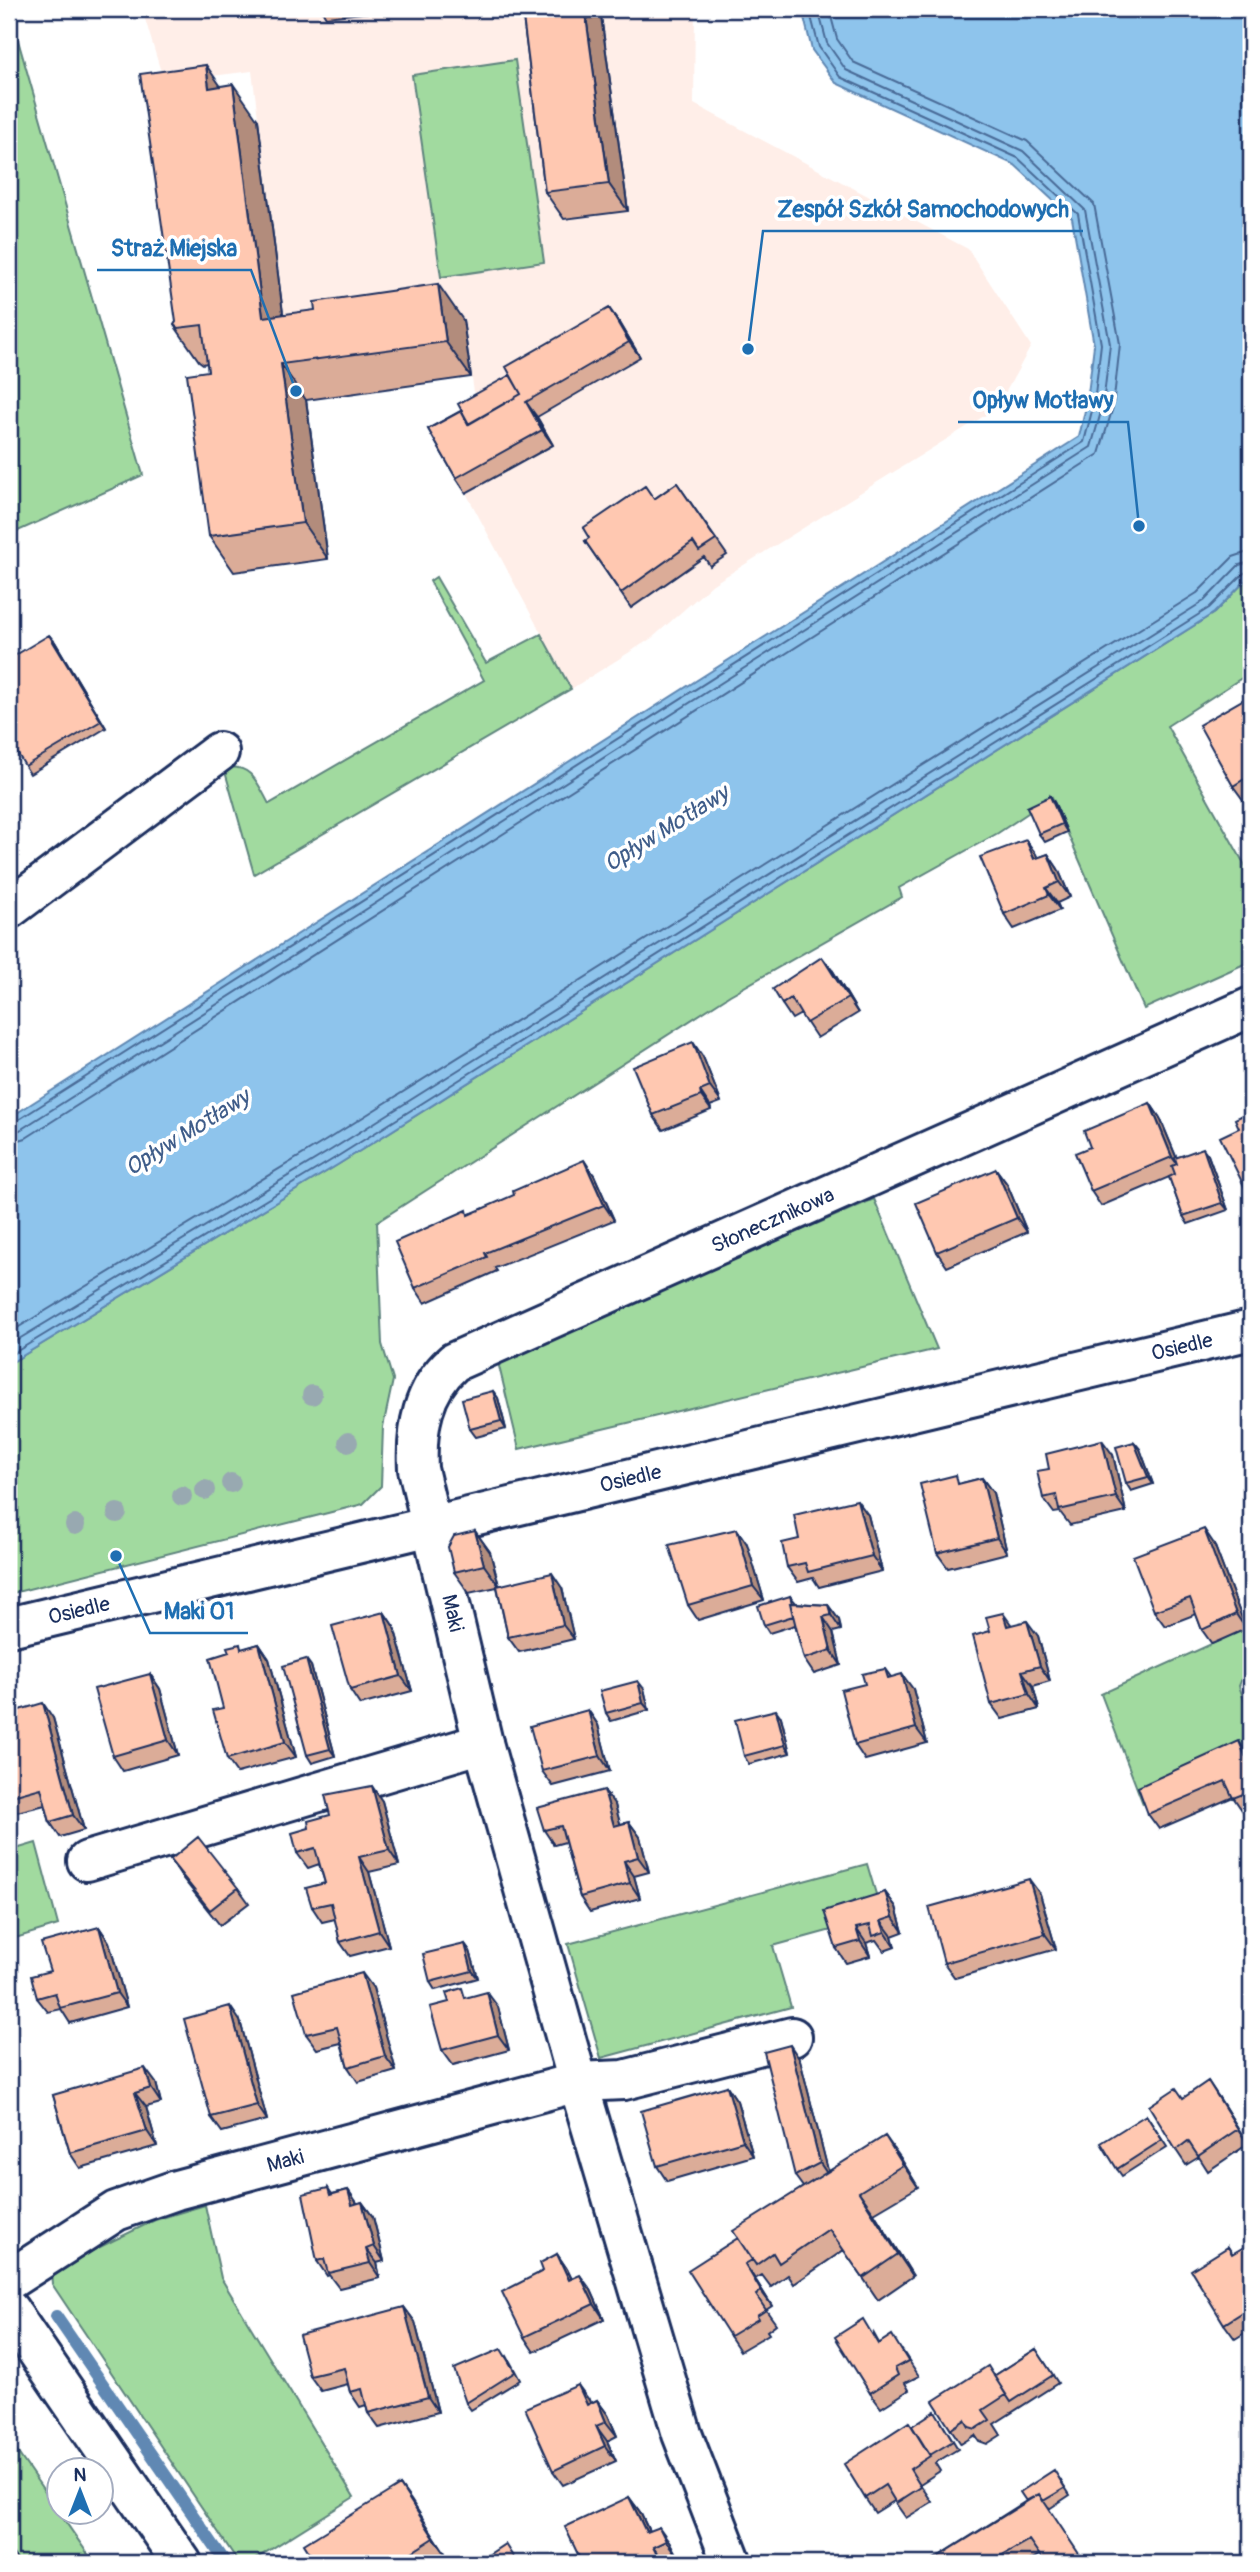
<svg xmlns="http://www.w3.org/2000/svg" width="1260" height="2572" font-family="Pangolin,sans-serif">
  <style>
    .built { fill: #ffeee8 }
    .green { fill: #a1da9f; stroke: #5e847e; stroke-width: 2 }
    .water { fill: #8ec4ec; stroke: #6088b3; stroke-width: 2 }
    .lines { fill: none; stroke-linecap: round; stroke-linejoin: round }
    .shore { stroke: #496b97; stroke-width: 2 }
    .stream { stroke: #6088b3; stroke-width: 12 }
    .minor-casing { stroke: #1b2f5e; stroke-width: 44 }
    .minor { stroke: #fff; stroke-width: 38 }
    .tree { fill: #98a9b1 }
    .wall { fill: #dbac98; stroke: #1b2f5e; stroke-width: 2 }
    .shaded-wall { fill: #b28c7c; stroke: #1b2f5e; stroke-width: 2 }
    .building { fill: #ffc8b1; stroke: #1b2f5e; stroke-width: 2 }
    .labels { text-anchor: middle; stroke-width: 7; stroke-linejoin: round; paint-order: stroke }
    .street-label { font-size: 21px; fill: #1b2f5e; stroke: #fff }
    .water-label { font-size: 23px; font-style: italic; fill: #3e5c89; stroke: #fff }
    .leader { fill: none; stroke: #1f6fb2; stroke-width: 2.5 }
    .callout-dot { fill: #1f6fb2; stroke: #fff; stroke-width: 2.5 }
    .callout-label { font-size: 23px; text-anchor: middle; font-weight: bold; fill: #1f6fb2; stroke: #fff; stroke-width: 7; stroke-linejoin: round; paint-order: stroke }
  </style>
  <rect width="100%" height="100%" fill="#fff"/>
  <filter id="ink" filterUnits="userSpaceOnUse"><feTurbulence type="fractalNoise" baseFrequency=".0143" numOctaves="2"/><feDisplacementMap in="SourceGraphic" scale="14" xChannelSelector="R" yChannelSelector="G"/><feConvolveMatrix kernelMatrix="1 2 1 2 8 2 1 2 1" color-interpolation-filters="sRGB"/></filter>
  <g filter="url(#ink)">
    <path class="built" d="M142,9H695L694,104L968,249L1031,346L997,408L713,584L652,638L571,689L466,493L476,405L463,320L288,352L252,71L164,82Z"/>
    <path class="green" d="M9,9L143,475L9,535Z
      M515,60L544,262L441,277L412,75Z
      M1251,575V672L1167,726L1251,876V961L1144,1009L1052,797L998,833L899,888L902,897L730,995L377,1222L382,1344L393,1380L383,1427L381,1486L363,1504L9,1594V1364L339,1164L1214,613Z
      M436,577L486,663L541,634L571,689L254,874L224,768C252,763 258,784 269,804L484,680L430,581Z
      M874,1199L937,1349L519,1449L498,1362Z
      M1251,1626V1656L1239,1686L1251,1719V1755L1143,1804L1101,1694Z
      M36,1843L58,1925L9,1940V1851Z
      M867,1864L881,1911L835,1929L773,1946L791,2007L601,2058L568,1944Z
      M205,2205L221,2278L354,2497L249,2563H239L52,2284L51,2271L155,2220Z
      M9,2440L94,2563H9Z"/>
    <path class="water" d="M802,9H1251V575L1214,613L339,1164L9,1364V1118L1079,437L1087,402L1094,345L1072,218L1015,165L836,83L812,50Z"/>
    <g class="lines">
      <path class="shore" d="M9,1123L15,1122L1084,442L1094,403L1101,344L1078,214L1018,158L840,77L819,47L809,9
        M9,1132L20,1130L1091,447L1103,405L1110,344L1085,210L1023,151L846,70L827,43L818,9
        M9,1143L26,1138L1099,454L1113,407L1120,344L1094,204L1027,141L853,62L837,39L829,9
        M9,1333L325,1141L1197,593L1233,557L1251,551
        M9,1345L331,1150L1204,601L1239,565L1251,562
        M9,1356L335,1158L1209,608L1244,573L1251,571"/>
      <path class="stream" d="M56,2316L226,2563"/>
      <defs>
        <g id="minor">
          <path d="M9,909L219,752"/>
          <path id="s1" d="M9,1627L1251,1330"/>
          <path d="M87,1861L483,1743"/>
          <path id="s2" d="M9,2280L116,2211L176,2190L578,2082L624,2080L792,2037"/>
          <path d="M9,2310L182,2563"/>
          <path id="s3" d="M732,2563L682,2434L578,2082L483,1743L418,1469C416,1429 422,1390 454,1362L1251,1007"/>
        </g>
      </defs>
      <use href="#minor" class="minor-casing"/>
      <use href="#minor" class="minor"/>
    </g>
    <g class="tree">
      <circle cx="312" cy="1395" r="10"/>
      <circle cx="348" cy="1442" r="10"/>
      <circle cx="231" cy="1483" r="10"/>
      <circle cx="205" cy="1490" r="10"/>
      <circle cx="182" cy="1496" r="10"/>
      <circle cx="117" cy="1513" r="10"/>
      <circle cx="75" cy="1525" r="10"/>
    </g>
    <path class="wall" d="M321,9H399L326,17Z
      M522,9H600L628,211L564,219L545,192Z
      M220,86L258,120L283,314L463,320L471,377L306,400L328,559L234,572L209,536L208,371L207,363L203,364L199,361L174,325L176,322Z
      M620,323L640,357L537,417L553,445L466,493L456,478L428,429Z
      M677,483L727,555L710,566L704,557L631,608L585,541L654,499Z
      M55,642L106,728L30,774L25,766Z
      M1251,706V796L1244,801L1233,786Z
      M1050,796L1055,804L1067,832L1045,842L1039,834Z
      M1026,840L1038,858L1048,854L1058,869L1070,897L1057,903L1060,910L1014,929L1004,914Z
      M833,971L858,1013L817,1038L801,1014L792,1019L782,1004Z
      M703,1057L721,1102L710,1106L711,1110L663,1130L653,1115Z
      M1150,1103L1160,1118L1176,1157L1208,1155L1228,1210L1188,1224L1183,1216L1169,1177L1101,1206L1091,1191L1090,1147Z
      M1251,1111V1198L1245,1188L1239,1128Z
      M996,1169L1007,1184L1027,1232L947,1267L937,1252Z
      M594,1175L614,1220L495,1268L497,1271L425,1303L415,1288L469,1214Z
      M493,1391L498,1398L506,1429L476,1437L470,1429Z
      M1134,1442L1140,1449L1153,1484L1131,1491L1126,1483Z
      M1113,1455L1126,1512L1070,1525L1060,1512L1054,1513L1043,1498Z
      M982,1478L993,1493L1007,1553L948,1568L937,1553L962,1483Z
      M868,1515L882,1571L819,1587L813,1578L798,1582L787,1567L799,1539Z
      M475,1531L490,1552L499,1585L562,1588L574,1639L519,1652L508,1637L497,1587L469,1593L454,1572Z
      M747,1544L764,1600L698,1620L688,1605Z
      M1214,1544L1246,1629L1212,1644L1202,1630L1196,1614L1165,1626L1154,1611Z
      M790,1596L796,1603L828,1605L839,1620L841,1630L833,1632L841,1665L814,1674L804,1659L795,1625L769,1633L764,1625Z
      M384,1612L394,1627L412,1691L360,1705L350,1690Z
      M1012,1625L1038,1636L1050,1681L1033,1686L1039,1709L1002,1719L991,1704Z
      M259,1644L269,1659L296,1757L237,1773L227,1759L223,1708L243,1649Z
      M311,1666L335,1756L312,1763L307,1755Z
      M885,1669L891,1677L913,1689L927,1743L865,1760L855,1745L865,1684Z
      M150,1674L160,1689L178,1755L123,1771L113,1756Z
      M644,1689L649,1710L611,1721L606,1713Z
      M588,1710L598,1725L610,1771L553,1786L542,1771Z
      M9,1713L53,1718L84,1830L60,1837L50,1822L45,1805L9,1814Z
      M781,1717L790,1753L749,1764L744,1756Z
      M1249,1756L1251,1760V1810L1244,1813L1233,1797L1159,1829L1148,1814Z
      M382,1801L399,1865L369,1872L389,1946L350,1956L340,1942L335,1919L322,1922L312,1907L325,1883L319,1864L308,1868L297,1853L309,1828Z
      M615,1805L620,1824L629,1822L640,1837L649,1872L634,1876L640,1898L590,1912L580,1897L565,1842L554,1845L544,1830Z
      M170,1860L238,1888L249,1903L220,1925L180,1875Z
      M885,1892L896,1907L903,1932L892,1936L895,1947L884,1951L876,1940L866,1943L870,1956L846,1963L836,1948Z
      M1040,1894L1056,1949L955,1978L944,1963Z
      M99,1927L109,1942L127,2007L70,2023L61,2009L48,2012L37,1998L50,1971Z
      M465,1944L470,1951L478,1978L435,1990L430,1982Z
      M373,1988L396,2071L358,2082L348,2067L341,2043L317,2049L306,2034Z
      M469,1997L498,2007L509,2050L453,2065L442,2050Z
      M240,2021L267,2120L222,2132L211,2117Z
      M800,2060L828,2171L900,2157L918,2187L874,2213L913,2276L878,2300L844,2250L794,2284L788,2275L771,2287L762,2275L755,2279L772,2306L766,2310L776,2324L767,2331L769,2334L740,2351L730,2336L738,2238L803,2187L795,2176Z
      M156,2083L161,2103L146,2107L157,2146L80,2168L70,2153L53,2095Z
      M727,2086L737,2101L753,2156L667,2181L657,2166Z
      M1218,2096L1248,2144L1208,2171L1199,2157L1186,2165L1176,2150L1183,2098Z
      M1146,2115L1167,2147L1122,2176L1117,2169Z
      M328,2188L332,2194L348,2190L358,2204L362,2202L373,2217L384,2261L377,2263L380,2278L339,2288L329,2275L327,2276L317,2261Z
      M1251,2243V2329L1235,2339L1224,2324L1228,2247L1233,2254Z
      M557,2254L567,2269L572,2279L591,2290L604,2319L534,2352L524,2337L543,2271Z
      M404,2307L415,2322L438,2412L379,2428L368,2413L366,2405L360,2407L350,2392L348,2384L321,2391L310,2376Z
      M874,2334L879,2343L902,2350L919,2376L905,2383L909,2390L881,2408L870,2393Z
      M1036,2349L1058,2383L994,2424L1001,2435L987,2444L979,2441L975,2435L961,2444L951,2429L994,2376Z
      M507,2356L520,2380L471,2410L466,2403Z
      M589,2400L590,2404L597,2400L608,2415L617,2436L607,2441L616,2461L563,2485L553,2471Z
      M940,2419L958,2449L935,2463L940,2471L920,2484L932,2502L906,2518L894,2501L875,2513L865,2498L915,2431Z
      M1059,2478L1070,2495L1049,2509L1039,2555L1025,2563H928L1026,2501Z
      M400,2485L445,2553L428,2563H316Z
      M629,2497L640,2512L649,2531L669,2541L677,2556L664,2562L582,2563Z"/>
    <path class="shaded-wall" d="M585,9H600L628,211L609,184Z
      M206,65L231,101L209,88Z
      M233,84L258,120L288,352L263,317Z
      M438,284L463,320L471,377L446,342Z
      M609,308L620,323L640,357L629,342Z
      M281,364L306,400L328,559L303,523Z
      M526,402L537,417L553,445L542,430Z
      M49,635L55,642L106,728L101,721Z
      M1050,796L1055,804L1067,832L1062,824Z
      M1026,840L1036,854L1044,874L1034,859Z
      M1048,854L1058,869L1070,897L1059,882Z
      M1046,888L1057,903L1060,910L1049,895Z
      M822,957L833,971L858,1013L848,998Z
      M693,1042L703,1057L721,1102L710,1087Z
      M700,1091L710,1106L711,1110L701,1096Z
      M1150,1103L1160,1118L1182,1171L1172,1157Z
      M1203,1148L1208,1155L1228,1210L1222,1203Z
      M584,1160L594,1175L614,1220L604,1205Z
      M996,1169L1007,1184L1027,1232L1017,1218Z
      M493,1391L498,1398L506,1429L501,1421Z
      M1102,1440L1113,1455L1126,1512L1116,1497Z
      M1134,1442L1140,1449L1153,1484L1148,1477Z
      M982,1478L993,1493L1007,1553L997,1538Z
      M857,1500L868,1515L882,1571L872,1556Z
      M737,1529L747,1544L764,1600L753,1586Z
      M1204,1529L1214,1544L1246,1629L1236,1614Z
      M475,1531L490,1552L499,1586L484,1565Z
      M552,1573L562,1588L574,1639L563,1625Z
      M828,1605L839,1620L841,1630L831,1615Z
      M384,1612L394,1627L412,1691L401,1676Z
      M1003,1613L1013,1627L1007,1626Z
      M823,1617L833,1632L841,1665L831,1650Z
      M1027,1621L1038,1636L1050,1681L1040,1666Z
      M259,1644L269,1659L296,1757L285,1742Z
      M306,1659L311,1666L335,1756L330,1749Z
      M1022,1671L1033,1686L1039,1709L1029,1694Z
      M150,1674L160,1689L178,1755L168,1740Z
      M902,1674L913,1689L927,1743L916,1728Z
      M638,1681L644,1689L649,1710L643,1703Z
      M43,1703L53,1718L84,1830L73,1815Z
      M588,1710L598,1725L610,1771L600,1756Z
      M776,1710L781,1717L790,1753L785,1745Z
      M1239,1741L1249,1756L1251,1760V1770Z
      M372,1786L382,1801L399,1865L389,1850Z
      M604,1790L615,1805L625,1841L614,1826Z
      M629,1822L640,1837L649,1872L638,1857Z
      M359,1857L369,1872L389,1946L379,1931Z
      M624,1861L634,1876L640,1898L630,1883Z
      M1029,1879L1040,1894L1056,1949L1045,1934Z
      M885,1892L896,1907L903,1932L893,1917Z
      M881,1921L892,1936L895,1947L885,1932Z
      M99,1927L109,1942L127,2007L117,1993Z
      M856,1928L866,1943L870,1956L860,1941Z
      M465,1944L470,1951L478,1978L472,1971Z
      M362,1973L373,1988L396,2071L385,2056Z
      M487,1992L498,2007L509,2050L498,2035Z
      M230,2006L240,2021L267,2120L257,2105Z
      M790,2045L800,2060L830,2178L820,2163Z
      M145,2068L156,2083L161,2103L151,2088Z
      M1208,2081L1218,2096L1248,2144L1238,2129Z
      M727,2086L737,2101L753,2156L743,2141Z
      M135,2093L146,2107L157,2146L147,2131Z
      M885,2136L900,2157L918,2187L903,2165Z
      M348,2190L358,2205H352Z
      M859,2192L874,2213L913,2276L898,2254Z
      M362,2202L373,2217L384,2261L374,2246Z
      M366,2249L377,2263L380,2278L370,2263Z
      M557,2254L567,2269L579,2295L569,2280Z
      M745,2264L755,2279L772,2306L761,2291Z
      M580,2275L591,2290L604,2319L594,2304Z
      M404,2307L415,2322L438,2412L428,2397Z
      M578,2385L589,2400L597,2420L587,2405Z
      M597,2400L608,2415L617,2436L606,2422Z
      M596,2426L607,2441L616,2461L605,2446Z
      M400,2485L411,2500L445,2553L434,2538Z
      M629,2497L640,2512L656,2547L646,2532Z
      M659,2527L669,2541L677,2556L666,2541Z
      M653,2547L664,2562V2563H661Z"/>
    <path class="building" d="M522,9H585L609,184L545,192Z
      M206,65L209,88L233,84L263,317L315,310L314,302L438,284L446,342L281,364L303,523L209,536L187,374L208,371L202,325L178,328L174,325L176,322L140,74Z
      M609,308L629,342L526,402L542,430L456,478L428,429L461,411L468,424L521,394L506,367Z
      M510,375L521,394L469,424L458,404Z
      M677,483L716,540L699,551L693,542L621,593L585,541L589,538L583,528L645,486L654,499Z
      M49,635L101,721L25,766L9,739V659Z
      M1246,698L1251,708V786L1246,778L1233,786L1199,725Z
      M1050,796L1062,824L1039,834L1027,807Z
      M1026,840L1034,859L1048,854L1059,882L1046,888L1049,895L1004,914L980,857Z
      M822,957L848,998L806,1023L791,998L782,1004L773,989Z
      M693,1042L710,1087L700,1091L701,1096L653,1115L633,1067Z
      M1150,1103L1172,1157L1091,1191L1075,1153L1090,1147L1084,1131Z
      M1251,1111V1185L1245,1188L1220,1137L1239,1128L1235,1119Z
      M1203,1148L1222,1203L1183,1216L1169,1177L1175,1174L1172,1166L1177,1164L1175,1158Z
      M584,1160L604,1205L485,1253L487,1257L415,1288L395,1242L467,1210L468,1215L514,1195L513,1191Z
      M996,1169L1017,1218L937,1252L916,1203Z
      M493,1391L501,1421L470,1429L462,1399Z
      M1102,1440L1116,1497L1059,1510L1056,1495L1043,1498L1037,1471L1049,1469L1046,1454Z
      M1134,1442L1148,1477L1126,1483L1116,1447Z
      M956,1475L958,1484L982,1478L997,1538L937,1553L920,1484Z
      M857,1500L872,1556L808,1572L805,1563L787,1567L782,1543L799,1539L794,1515Z
      M737,1529L753,1586L688,1605L669,1545Z
      M1204,1529L1236,1614L1202,1630L1190,1598L1154,1611L1133,1556Z
      M475,1531L484,1565L454,1572L448,1547L454,1536Z
      M552,1573L563,1625L508,1637L497,1586Z
      M790,1596L792,1603H790L793,1616L764,1625L758,1606Z
      M790,1603L828,1605L831,1615L823,1617L831,1650L804,1659Z
      M384,1612L401,1676L350,1690L332,1626Z
      M1003,1613L1007,1626L1027,1621L1040,1666L1022,1671L1029,1694L991,1704L973,1636L990,1631L986,1617Z
      M240,1644L241,1649L259,1644L285,1742L227,1759L213,1710L223,1708L210,1658L229,1652L227,1647Z
      M306,1659L330,1749L307,1755L283,1666Z
      M885,1669L888,1678L902,1674L916,1728L855,1745L841,1690L865,1684L862,1674Z
      M150,1674L168,1740L113,1756L94,1689Z
      M638,1681L643,1703L606,1713L600,1691Z
      M43,1703L73,1815L50,1822L41,1788L9,1797V1713Z
      M588,1710L600,1756L542,1771L530,1726Z
      M776,1710L785,1745L744,1756L735,1720Z
      M1239,1741L1251,1770V1791L1233,1798L1225,1781L1148,1814L1138,1787Z
      M372,1786L389,1850L359,1857L379,1931L340,1942L331,1903L312,1907L306,1888L325,1883L315,1848L297,1853L292,1833L309,1828L308,1821L330,1815L325,1795Z
      M604,1790L614,1826L629,1822L638,1857L624,1861L630,1883L580,1897L561,1826L544,1830L537,1808Z
      M198,1837L238,1888L210,1910L170,1860Z
      M1029,1879L1045,1934L944,1963L929,1907Z
      M885,1892L893,1917L881,1921L885,1932L873,1936L870,1925L856,1928L860,1941L836,1948L824,1911Z
      M99,1927L117,1993L60,2008L55,1993L37,1998L31,1976L50,1971L41,1943Z
      M465,1944L472,1971L430,1982L423,1954Z
      M362,1973L385,2056L348,2067L337,2027L306,2034L294,1992Z
      M462,1988L465,1998L487,1992L498,2035L442,2050L430,2007L449,2002L446,1993Z
      M230,2006L257,2105L211,2117L184,2019Z
      M790,2045L820,2163L795,2176L764,2052Z
      M145,2068L151,2088L135,2093L147,2131L70,2153L53,2095Z
      M1208,2081L1238,2129L1198,2156L1188,2141L1176,2150L1149,2106L1176,2088L1183,2098Z
      M727,2086L743,2141L657,2166L641,2111Z
      M1146,2115L1162,2140L1117,2169L1101,2143Z
      M885,2136L903,2165L859,2192L898,2254L863,2278L829,2229L779,2263L773,2253L756,2265L733,2231Z
      M328,2188L330,2195L348,2190L352,2205L362,2202L374,2246L366,2249L370,2263L328,2273L324,2259L317,2261L303,2194Z
      M738,2238L752,2260L745,2264L761,2291L756,2295L766,2310L757,2316L758,2319L730,2336L688,2270Z
      M1251,2243V2293L1244,2297L1251,2307L1224,2324L1191,2270L1228,2247L1232,2254Z
      M557,2254L569,2280L580,2275L594,2304L524,2337L502,2292L543,2271L540,2263Z
      M404,2307L428,2397L368,2413L362,2389L350,2392L344,2368L310,2376L299,2335Z
      M863,2319L878,2344L892,2335L908,2361L895,2368L898,2375L870,2393L835,2337Z
      M501,2349L515,2372L466,2403L454,2369Z
      M1036,2349L1053,2375L1011,2402L994,2376Z
      M988,2366L1006,2395L983,2410L990,2420L976,2429L969,2427L965,2420L951,2429L933,2401Z
      M578,2385L587,2405L597,2400L606,2422L596,2426L605,2446L553,2471L525,2408Z
      M935,2411L953,2441L930,2455L912,2426Z
      M909,2422L930,2456L910,2469L921,2487L896,2503L885,2485L865,2498L844,2464Z
      M1054,2470L1065,2488L1043,2501L1039,2494L1026,2501L1020,2492Z
      M400,2485L434,2538L395,2563H316L304,2544Z
      M1039,2494L1085,2563H1045L1029,2540L988,2563H928Z
      M629,2497L646,2532L659,2527L666,2541L653,2547L661,2563H582L565,2527Z
      M505,2544L517,2563H476Z
      M9,2548L19,2563H9Z"/>
  </g>
  <g class="labels">
    <g class="street-label">
      <text dy="7" stroke="none"><textPath href="#s3" startOffset="1605">Słonecznikowa</textPath></text>
      <text dy="7" stroke="none"><textPath href="#s1" startOffset="1206">Osiedle</textPath></text>
      <text dy="7" stroke="none"><textPath href="#s1" startOffset="639">Osiedle</textPath></text>
      <text dy="7" stroke="none"><textPath href="#s1" startOffset="72">Osiedle</textPath></text>
      <text transform="translate(453 1613) rotate(77)" y="7">Maki</text>
      <text dy="7" stroke="none"><textPath href="#s2" startOffset="304">Maki</textPath></text>
    </g>
    <g class="water-label">
      <text transform="translate(666 828) rotate(-32)" y="8">Opływ Motławy</text>
      <text transform="translate(187 1132) rotate(-32)" y="8">Opływ Motławy</text>
    </g>
  </g>
  <path class="leader" d="M748 349L763 231H1083M296 391L251 270H97M1139 526L1128 422H958M116 1556L150 1633H248"/>
  <g class="callout-dot">
    <circle cx="748" cy="349" r="7"/>
    <circle cx="296" cy="391" r="7"/>
    <circle cx="1139" cy="526" r="7"/>
    <circle cx="116" cy="1556" r="7"/>
  </g>
  <g class="callout-label">
    <text x="923" y="217">Zespół Szkół Samochodowych</text>
    <text x="174" y="256">Straż Miejska</text>
    <text x="1043" y="408">Opływ Motławy</text>
    <text x="199" y="1619">Maki 01</text>
  </g>
  <rect width="1260" height="2572" fill="none" stroke="#fff" stroke-width="35"/>
  <rect x="18" y="18" width="1225" height="2537" fill="none" stroke="#1b2f5e" stroke-width="2.5" filter="url(#ink)"/>
  <g transform="translate(80 2491)"><circle r="33" fill="#ffffff" stroke="#a4acbf" stroke-width="2"/>
  <path d="M0-5L12 26L0 18L-12 26Z" fill="#1f6fb2"/>
  <text y="-10" font-size="19" font-weight="bold" text-anchor="middle" fill="#1b2f5e">N</text>
  </g>
</svg>
